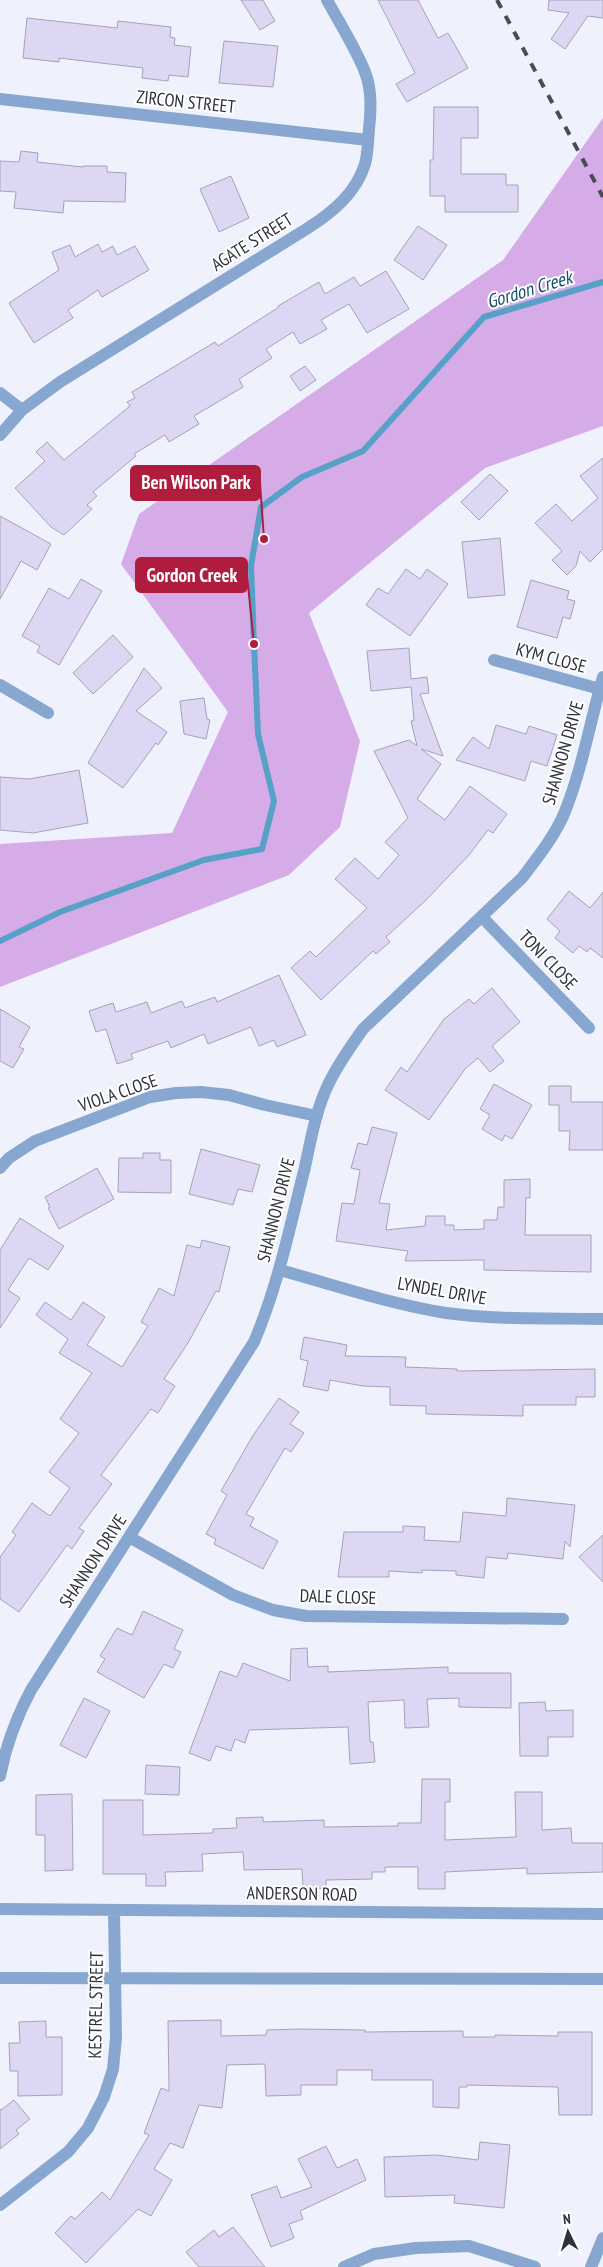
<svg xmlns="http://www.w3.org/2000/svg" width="603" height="2267" font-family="'PT Sans Narrow',sans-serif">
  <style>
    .forest { fill: #d5ace8 }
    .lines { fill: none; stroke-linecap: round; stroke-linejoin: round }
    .stream { stroke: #57a0c8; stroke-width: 6 }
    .building { fill: #ddd7f3; stroke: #a6a1bb }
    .minor { stroke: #87a7d0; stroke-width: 12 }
    .rail { stroke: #494c56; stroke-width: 4; stroke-dasharray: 9 9; stroke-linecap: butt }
    .labels { text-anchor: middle; stroke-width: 4; stroke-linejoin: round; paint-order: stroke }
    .street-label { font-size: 18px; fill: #2f323c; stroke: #fff }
    .water-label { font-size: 19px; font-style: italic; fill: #154f6b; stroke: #fff }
    .leader { fill: none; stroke: #af1c3d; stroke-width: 2 }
    .callout-dot { fill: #af1c3d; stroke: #fff; stroke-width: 2 }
    .callout { fill: #af1c3d; stroke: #af1c3d; stroke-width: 2 }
    .callout-label { font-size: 19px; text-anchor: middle; font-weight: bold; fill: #fff }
  </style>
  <rect width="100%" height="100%" fill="#eff2fd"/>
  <path class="forest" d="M603,118V426L485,468L309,613L360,741L340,827L289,875L0,987V844L172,833L228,712L121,564L139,514L503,260Z"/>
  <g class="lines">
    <path class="stream" d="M0,941L60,912L204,860L262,849L274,801L258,734L254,644L251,566L261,507L302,477L363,451L484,317L603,282"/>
  </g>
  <path class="building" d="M241,0H263L275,21L260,30Z
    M378,0H418L438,38L448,33L468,68L407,102L396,84L415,73Z
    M549,0H603V18L588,16L565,49L551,39L569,13L548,10Z
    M27,18L117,28L118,21L171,27L170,37L175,38L174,45L191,47L188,77L169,75L168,81L142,78L143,68L59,58V62L23,58Z
    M224,41L278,46L273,87L219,83Z
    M434,107H478V138H461V174H506V185H518V212H445V196H430V160H433Z
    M21,151L38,153L37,162L83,167V166H107V172L126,173L125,202L64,201L63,213L14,208L16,192L0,191V161L19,162Z
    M231,176L249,218L219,232L200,189Z
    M418,226L447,245L423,280L394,260Z
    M98,244L102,252L113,246L117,255L135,246L149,270L102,297L98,290L68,310L73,318L34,343L9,303L59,270L52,252L70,245L75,257Z
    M386,271L409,309L367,333L349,304L321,320L327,329L300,344L293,332L266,349L272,358L239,379L243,387L194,416L199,424L169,442L165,435L134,454L136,456L93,492L97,496L87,505L92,509L64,535L51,527L15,488L45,461L36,452L47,442L64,460L130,406L127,402L135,398L132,392L215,342L218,346L279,307L278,306L319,282L325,294L354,277L360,286Z
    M305,366L316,380L300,391L290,376Z
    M603,458V549L590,562L580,551L576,566L567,575L552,560L562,551L535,523L556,504L572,521L598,498L580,476Z
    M490,474L508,491L479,520L461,502Z
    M0,516L51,544L37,570L21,561L0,599Z
    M500,538L505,595L468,598L462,542Z
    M406,569L420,579L427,569L448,584L410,636L366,605L378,588L388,594Z
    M81,579L102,591L59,665L37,652L40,646L22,636L49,588L69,599Z
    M531,580L569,591L567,599L575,601L570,619L563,617L557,638L517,627Z
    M113,635L133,657L93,694L73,673Z
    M409,648L411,679L427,677L429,693L420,694L443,756L421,749L441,764L417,799L445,820L470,786L507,814L493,833L488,830L469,855L425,901L386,937L390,942L376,954L373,951L321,1000L291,968L310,951L316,957L367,908L335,879L355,858L378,879L399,855L385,842L408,818L374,751L409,740L417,746L411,721L414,720L411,687L371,691L367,651Z
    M144,668L162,688L136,711L167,732L158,745L156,743L123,788L88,763Z
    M204,698L207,719L210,720L206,739L184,734L180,701Z
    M496,725L526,734L529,726L557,735L547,766L531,761L525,781L456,760L473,737L489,749Z
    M79,770L88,823L33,833L0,830V777L29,779Z
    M569,891L590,908L603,892V958L590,948L587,952L579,946L573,953L555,938L560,931L547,919Z
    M279,975L306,1035L277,1047L274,1040L259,1046L251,1027L208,1044L204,1034L171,1048L168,1041L131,1054L133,1059L117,1064L106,1029L96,1032L89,1011L113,1003L116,1012L147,1002L151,1013L182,1001L185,1008L215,997L217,1002Z
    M492,988L520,1022L492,1046L504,1061L490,1072L478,1058L465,1069L429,1120L385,1090L401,1067L407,1072L444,1019L469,999L474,1004Z
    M0,1009L30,1027L19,1047L24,1049L13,1068L0,1061Z
    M494,1084L532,1105L512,1139L505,1135L502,1141L482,1129L490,1115L480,1109Z
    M549,1086H571V1102H603V1150H569L570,1131H559V1105H549Z
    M372,1127L397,1133L379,1203L390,1204L386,1230L425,1226L426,1216H445V1225H454V1230L484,1229V1220H497L498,1207H504V1180L530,1179V1198H526L525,1235H591V1272L484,1270V1260L405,1261L408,1251L336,1241L342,1203L354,1204L360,1170L351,1168L358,1143L367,1145Z
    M201,1149L260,1165L252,1192L238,1189L233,1205L189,1194Z
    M143,1153H160V1160H171V1193L118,1192L119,1158H143Z
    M97,1168L114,1199L59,1229L48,1208L50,1207L45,1197Z
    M20,1218L64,1246L48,1270L29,1258L8,1290L20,1298L0,1328V1250Z
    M202,1240L230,1247L219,1292L216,1291L188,1343L164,1379L175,1386L158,1413L151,1409L101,1475L112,1484L79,1528L84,1531L72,1549L67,1545L19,1612L0,1599V1557L16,1535L12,1532L32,1503L50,1516L70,1488L49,1472L79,1433L60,1419L92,1373L59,1353L68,1339L36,1315L45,1302L71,1320L83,1302L105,1317L87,1345L122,1367L148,1326L141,1322L159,1288L174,1296L187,1245L200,1248Z
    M304,1337L347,1345L345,1356L406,1357L405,1367L457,1369V1371L595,1369V1397H576V1405H523V1416L426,1414V1406L390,1405V1387L363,1386L330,1380L328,1391L303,1386L308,1361L300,1359Z
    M279,1398L299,1412L290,1424L304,1433L291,1452L285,1448L246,1514L254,1518L250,1526L278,1541L263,1569L214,1544L216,1539L206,1534L227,1495L221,1491L252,1437Z
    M507,1498L575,1505L570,1547L565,1541L563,1559L508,1553L507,1559L486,1557L484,1578L456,1575V1571L422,1570V1573L389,1571V1577H338L344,1532H403V1526L425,1527L424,1540L460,1542L463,1512L506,1516Z
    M603,1535V1582L579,1557Z
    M143,1611L183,1630L174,1649L181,1652L173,1668L164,1664L144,1698L97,1672L105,1659L100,1656L117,1628L132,1635Z
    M307,1648L308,1667L328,1666V1672L448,1667V1673H511V1708L459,1707V1698L427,1699L429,1727L405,1728L404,1700L368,1702L370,1742H373L375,1762L350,1764L348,1727L249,1730L245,1743L235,1739L231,1751L216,1746L210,1761L189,1753L220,1671L237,1677L243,1663L290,1681L291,1649Z
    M84,1698L110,1711L86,1758L60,1745Z
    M545,1702L546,1711L573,1710V1737H548V1756H520L519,1703Z
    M146,1765L180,1767L179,1795L145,1794Z
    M422,1779H450V1802H445V1840L516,1837L515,1792H542V1830L571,1828L572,1843H603V1872L527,1874V1868L445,1872V1889H418V1867H385V1872H372V1879L326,1880V1888L303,1889L302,1869L244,1870L243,1852L202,1854L203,1871L165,1872L166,1886H146V1874H103V1800H143V1835L213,1833V1829L237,1828L236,1818L263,1817V1822L324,1820V1827L398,1826V1823H421Z
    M72,1794L73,1870L45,1871V1835H36V1795Z
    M221,2020V2036L266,2035L267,2030L299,2029L365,2030V2032L463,2031V2037H495V2035L558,2036V2032H592V2115H559L558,2087L467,2085V2087H459V2108L433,2107V2080H372V2070H337V2085H301V2095L266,2096L265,2064L227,2065L222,2108L199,2105L183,2148L170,2143L154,2169L172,2180L151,2216L138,2209L86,2263L55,2233L71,2216L75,2219L102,2192L110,2200L149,2135L144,2133L161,2088L169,2091L168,2021Z
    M46,2021V2037H62V2095L18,2096V2071H10L9,2043H20L19,2022Z
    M14,2100L30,2119L16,2130L19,2134L0,2149V2109L1,2110Z
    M480,2142L510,2145L504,2208L454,2203L455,2195L385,2197L384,2157L436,2155L478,2160Z
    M326,2146L337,2168L357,2159L366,2180L300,2211L303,2219L289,2224L294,2238L271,2247L251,2195L277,2186L281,2198L312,2187L298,2159Z
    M233,2227L265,2267H199L186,2252L214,2230L219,2237Z"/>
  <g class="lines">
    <path class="minor" d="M0,99L368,140
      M0,393L22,410
      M0,435L22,410L60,382L308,228C333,212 356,193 365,164C368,153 368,140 369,129C371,110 372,90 365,72C355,47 340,24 327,0
      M494,660L600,689
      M0,685L48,713
      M482,917L589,1028
      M0,1168L9,1158L35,1141L150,1097L176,1093L201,1092L229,1095L265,1105L317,1116
      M280,1270C334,1285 390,1304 446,1313C498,1320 551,1318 603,1319
      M129,1537L233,1595L273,1610L306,1616L563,1619
      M0,1776C6,1745 16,1718 31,1690L254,1342C278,1286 290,1226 305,1167C311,1139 316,1109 329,1083C338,1064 351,1046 363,1029L522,878C537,858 554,837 564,814C582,770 590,722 603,677
      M0,1909L603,1914
      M0,1978L603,1979
      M0,2205L68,2152L88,2128L104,2097L113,2069L116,2038L114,1910
      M344,2267L374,2254L416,2248L469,2246L535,2267
      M591,2267L603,2238"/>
    <path class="rail" d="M497,0L603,197"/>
  </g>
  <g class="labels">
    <g class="street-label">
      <text transform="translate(186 102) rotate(6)" y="6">ZIRCON STREET</text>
      <text transform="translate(252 242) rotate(-32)" y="6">AGATE STREET</text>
      <text transform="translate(551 658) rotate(15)" y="6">KYM CLOSE</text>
      <text transform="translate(563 753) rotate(-74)" y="6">SHANNON DRIVE</text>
      <text transform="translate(548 960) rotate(46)" y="6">TONI CLOSE</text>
      <text transform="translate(118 1093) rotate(-19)" y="6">VIOLA CLOSE</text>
      <text transform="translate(276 1210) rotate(-76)" y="6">SHANNON DRIVE</text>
      <text transform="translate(442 1291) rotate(10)" y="6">LYNDEL DRIVE</text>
      <text transform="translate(93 1561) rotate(-57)" y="6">SHANNON DRIVE</text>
      <text transform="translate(338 1597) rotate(2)" y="6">DALE CLOSE</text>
      <text transform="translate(302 1894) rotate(1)" y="6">ANDERSON ROAD</text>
      <text transform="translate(96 2005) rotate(-89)" y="6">KESTREL STREET</text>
    </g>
    <g class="water-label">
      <text transform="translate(529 289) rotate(-17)" y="7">Gordon Creek</text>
    </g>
  </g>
  <path class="leader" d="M264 539L260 483M254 644L247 575"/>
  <g class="callout-dot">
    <circle cx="264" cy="539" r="5"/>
    <circle cx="254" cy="644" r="5"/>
  </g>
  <g class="callout">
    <rect x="131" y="466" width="129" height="34" rx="5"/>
    <rect x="136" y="558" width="111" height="34" rx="5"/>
  </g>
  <g class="callout-label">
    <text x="196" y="489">Ben Wilson Park</text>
    <text x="192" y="582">Gordon Creek</text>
  </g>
  <g transform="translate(568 2232) rotate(355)" stroke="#ffffff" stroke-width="4" paint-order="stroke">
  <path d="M0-4L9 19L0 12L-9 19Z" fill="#2f323c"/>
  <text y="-8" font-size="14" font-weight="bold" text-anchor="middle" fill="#2f323c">N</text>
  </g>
</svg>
